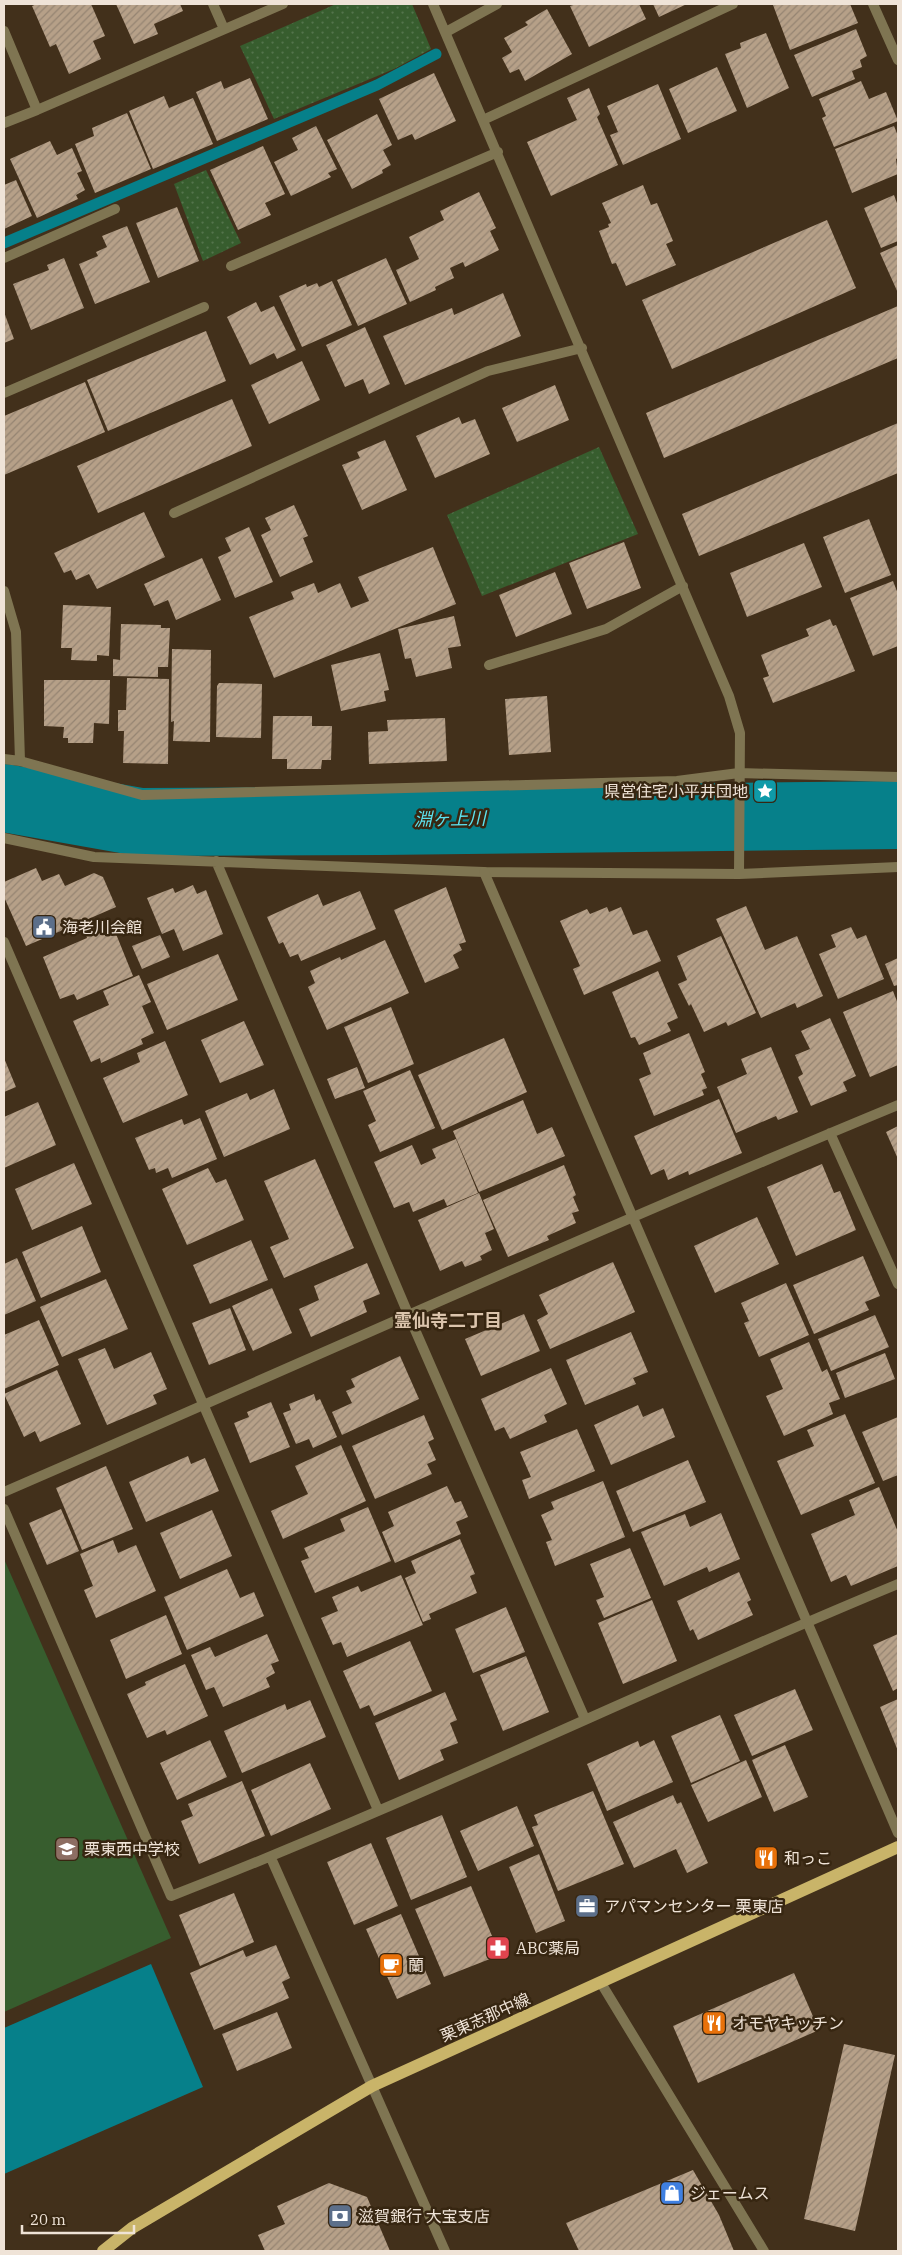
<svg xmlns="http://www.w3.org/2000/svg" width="902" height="2255" font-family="'IBM Plex Serif','Noto Sans JP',serif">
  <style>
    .grass { fill: url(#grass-dots) }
    .garden { fill: #375d2e }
    .water { fill: #06808a }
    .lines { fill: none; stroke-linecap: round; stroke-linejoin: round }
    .stream { stroke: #06808a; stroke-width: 11 }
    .river { stroke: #06808a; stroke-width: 68 }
    .building { fill: url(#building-hatch) }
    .service { stroke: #7f7552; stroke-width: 10 }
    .minor { stroke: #7f7552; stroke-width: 10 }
    .tertiary { stroke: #7f7552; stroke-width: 10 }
    .primary { stroke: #c9b469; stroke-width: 12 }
    .labels { text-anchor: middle; stroke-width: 5; stroke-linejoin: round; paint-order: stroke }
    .poi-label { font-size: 16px; fill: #efe3d7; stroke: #372611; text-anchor: start }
    .street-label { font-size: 16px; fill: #efe3d7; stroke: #372611 }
    .water-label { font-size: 18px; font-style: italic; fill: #5de2ef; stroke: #372611 }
    .neighbourhood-label { font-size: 18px; font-weight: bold; fill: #dbc4ac; stroke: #372611 }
  </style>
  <defs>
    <pattern id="grass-dots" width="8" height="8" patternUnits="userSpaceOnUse" patternTransform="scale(1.25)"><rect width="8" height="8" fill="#375d2e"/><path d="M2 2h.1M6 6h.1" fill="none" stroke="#54744c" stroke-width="1.8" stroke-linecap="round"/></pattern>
    <pattern id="building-hatch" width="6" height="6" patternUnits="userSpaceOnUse" patternTransform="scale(1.25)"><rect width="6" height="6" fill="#b6a088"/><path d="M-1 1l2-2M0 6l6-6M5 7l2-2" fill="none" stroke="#958472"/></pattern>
  </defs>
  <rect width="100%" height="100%" fill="#42301b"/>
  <path class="grass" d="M336,4H412L431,49L394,69L274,119L240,46Z
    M206,170L241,243L203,261L174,184Z
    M599,447L638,534L482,596L447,515Z"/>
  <path class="garden" d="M4,1559L171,1938L4,2012Z"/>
  <path class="water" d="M151,1964L203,2087L4,2174V2028Z"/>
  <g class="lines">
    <path class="stream" d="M4,243L377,85L436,54"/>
    <path class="river" d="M4,798L140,822L381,821L898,815"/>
  </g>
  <path class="building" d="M37,4H91L105,36L93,41L101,59L69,74L56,44L50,47L32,6Z
    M116,4H180L183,11L154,24L158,34L134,44Z
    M576,4H639L646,19L589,47L570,6Z
    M653,4H687L659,17Z
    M777,4H850L858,23L790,50L773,5Z
    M547,9L572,54L525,81L519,69L510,73L502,58L512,52L504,38L528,25L525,22Z
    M856,29L867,56L860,60L862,67L852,71L855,79L812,97L794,55Z
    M766,33L789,88L747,108L725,54L741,48L740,43Z
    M717,67L737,111L688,133L669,89Z
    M434,73L456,121L415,140L412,134L398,140L379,99Z
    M250,78L268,119L217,141L196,92L221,81L224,89Z
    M861,81L869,99L886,92L898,121L834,147L822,118L826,116L819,99Z
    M658,84L681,139L623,165L610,135L618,132L607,106Z
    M589,88L600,114L597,117L618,165L551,196L527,142L577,120L567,98Z
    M164,96L169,108L193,98L213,144L153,169L129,111Z
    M127,113L151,169L95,193L75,144L94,136L92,128Z
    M377,114L392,145L383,150L391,165L382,170L383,173L352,189L327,140Z
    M316,126L337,169L328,173L331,177L291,196L274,162L298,150L292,138Z
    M894,126L898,136V158L896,159L898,174L852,193L835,149Z
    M50,141L57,155L72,148L82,171L77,173L85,190L76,195L78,199L37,218L10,159Z
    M263,146L285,194L265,203L271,215L238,230L210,170Z
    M16,180L32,216L4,229V185Z
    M643,185L651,205L657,203L673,241L666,244L676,265L626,286L616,263L612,264L599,231L609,227L608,224L611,223L602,203Z
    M479,192L496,228L490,231L499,250L465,267L463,262L450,268L454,278L435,287L436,290L410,302L396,270L419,259L409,237L444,220L440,211Z
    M894,195L898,206V241L881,248L864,208Z
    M177,207L199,261L158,278L136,223Z
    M827,220L856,288L672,369L642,300Z
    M127,226L150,282L95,304L79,264L98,256L96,252L107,247L102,236Z
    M898,245V293L880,253Z
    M64,258L84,308L31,330L13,284L49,270L47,265Z
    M386,258L407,304L358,326L337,280Z
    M332,281L352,325L302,347L279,296L306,284L307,287L317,283L319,287Z
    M503,293L521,336L405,385L383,336L452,308L454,315Z
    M256,302L261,312L274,306L296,350L277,359L274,353L250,365L227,317Z
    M898,306V358L664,458L646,413Z
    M4,312L14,339L4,343Z
    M365,327L390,384L369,394L363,379L345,387L326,345Z
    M206,331L226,381L108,431L87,380Z
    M302,361L320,400L269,424L251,385Z
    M85,382L105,432L4,475V416Z
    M555,385L569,420L517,442L502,408Z
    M232,399L252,446L98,513L77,466Z
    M459,417L462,424L475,419L490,454L435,478L416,436Z
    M898,423V473L699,556L682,514Z
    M385,440L407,490L362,510L342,465L360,458L357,452Z
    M294,505L308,536L303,538L313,562L280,577L261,535L271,530L265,518Z
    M144,512L165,557L97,589L89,574L76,580L71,570L64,573L54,553Z
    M869,519L891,575L845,593L823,537Z
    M249,527L273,582L235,598L218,557L231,551L225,538Z
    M624,542L641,588L587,609L569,563Z
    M804,543L822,587L747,617L730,573Z
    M433,547L456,604L274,678L249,617L294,599L291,592L314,583L318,593L340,583L351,608L369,601L358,577Z
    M202,558L221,600L176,620L168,600L154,606L144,584Z
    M555,572L572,614L516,637L499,595Z
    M893,581L898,594V646L873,656L850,598Z
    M63,605L111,607L109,656L97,655V661L71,660L72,648H61Z
    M454,616L461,646L448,648L452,668L416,677L411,658L405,659L398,629Z
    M830,619L833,626L836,625L855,671L773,703L763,678L769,676L761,655L809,636L806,629Z
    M121,624L161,625V628H170L168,667H158V677L113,676V659L120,660Z
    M172,649L211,650L210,742L173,741L174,721L171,722Z
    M380,653L389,690L384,691L386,701L341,711L331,665Z
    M127,678L169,679L168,764L123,763L124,731H118V710H126Z
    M44,680H110L109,724L94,723L93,743H68V738H63L64,727L44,726Z
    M219,683L262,684L261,738L216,737L217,686Z
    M547,696L551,752L509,755L505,699Z
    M273,716H312V726H332L331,760H322L321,769H287V759H272Z
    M445,718L447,761L369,764L368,732L388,731L387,720Z
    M36,868L42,881L59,874L65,886L94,873L103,877L116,907L26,946L4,897V882Z
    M193,885L197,894L206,890L223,934L183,951L174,929L162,934L147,898L173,888L175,893Z
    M446,887L466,942L459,944L462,950L453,955L459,968L425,983L394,910Z
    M360,891L376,929L301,961L298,954L290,957L283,942L279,944L267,917L318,894L323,906Z
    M746,906L765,950L797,936L823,996L797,1008L795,1003L761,1018L716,919Z
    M607,907L609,912L621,907L633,935L647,930L661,961L584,995L573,969L580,966L560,921L587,909L590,914Z
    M104,924L107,932L114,929L133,976L77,1000L74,994L60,999L43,957L87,938L85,932Z
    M851,927L857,939L866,935L884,979L838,999L819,954L836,947L831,935Z
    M160,935L170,957L142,969L132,946Z
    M721,936L756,1013L728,1026L726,1022L704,1032L691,1004L689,1006L678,984L687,980L677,956Z
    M385,940L409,993L327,1030L308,987L315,983L310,971L340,957L341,960Z
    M218,954L238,1000L167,1030L147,984Z
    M898,958V985L894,986L885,964Z
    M658,971L678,1018L667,1023L671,1031L639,1045L635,1037L631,1038L612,992Z
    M139,975L151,1002L142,1006L154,1033L141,1039L143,1044L101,1063L100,1058L91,1062L73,1021L109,1005L103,991Z
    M893,991L898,1004V1065L870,1077L843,1012Z
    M391,1007L414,1064L368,1083L344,1027Z
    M830,1018L856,1076L843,1082L847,1091L811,1106L798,1077L803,1074L795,1055L810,1049L801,1031Z
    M244,1021L264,1065L220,1083L201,1040Z
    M689,1033L705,1072L701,1074L707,1088L702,1090L704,1095L654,1116L639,1079L651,1074L643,1053Z
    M504,1038L527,1092L442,1130L418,1075Z
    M165,1041L188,1095L123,1123L103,1078L140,1062L137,1053Z
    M771,1047L798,1112L778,1120L776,1116L736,1133L717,1087L747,1074L741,1059Z
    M4,1058L16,1087L4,1092Z
    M357,1067L365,1088L335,1099L327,1079Z
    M410,1070L435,1128L380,1152L368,1125L376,1121L363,1091Z
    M274,1089L290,1129L224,1157L205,1111L247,1093L250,1100Z
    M719,1099L742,1153L689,1175L688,1171L668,1180L664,1169L651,1175L634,1136Z
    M523,1100L537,1134L552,1127L565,1156L479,1192L453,1131Z
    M38,1102L56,1145L4,1168V1117Z
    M200,1118L217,1159L172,1178L168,1168L156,1173L155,1168L149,1170L135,1138L182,1119L184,1125Z
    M898,1126V1159L886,1132Z
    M456,1139L478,1193L447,1206L444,1199L413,1212L409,1202L394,1208L374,1162L412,1145L421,1165L436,1158L432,1149Z
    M315,1159L354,1248L284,1278L270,1247L289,1239L264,1181Z
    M74,1163L92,1204L32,1230L15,1189Z
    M822,1164L834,1193L840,1191L856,1230L796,1256L767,1187Z
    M564,1165L576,1195L573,1197L579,1211L572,1213L576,1223L547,1236L549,1240L508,1257L483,1200Z
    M208,1168L216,1183L226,1179L244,1220L187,1245L162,1189Z
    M479,1193L494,1229L485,1233L492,1250L480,1256L482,1260L465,1267L462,1261L440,1271L418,1220Z
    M757,1217L779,1264L715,1293L694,1246Z
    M82,1226L101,1272L41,1298L22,1252Z
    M251,1240L268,1280L210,1304L193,1265Z
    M863,1256L880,1296L865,1302L869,1310L814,1334L793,1285Z
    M17,1258L36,1301L4,1315V1264Z
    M613,1262L635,1312L550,1349L537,1320L548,1314L539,1295Z
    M367,1263L380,1294L363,1301L367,1312L311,1337L299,1309L319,1300L314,1286Z
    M106,1279L128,1329L62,1357L40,1307Z
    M786,1283L809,1335L759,1357L744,1323L749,1321L741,1303Z
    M272,1288L292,1333L253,1351L232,1306Z
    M230,1308L246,1350L209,1365L192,1323Z
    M524,1314L540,1351L481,1376L465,1339Z
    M875,1315L889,1347L831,1371L818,1339Z
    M39,1320L59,1365L4,1389V1335Z
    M631,1332L648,1372L633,1378L636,1384L585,1405L566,1360Z
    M809,1342L822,1372L827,1369L840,1399L829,1403L833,1414L784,1436L766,1396L783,1389L770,1359Z
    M105,1348L114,1369L151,1352L167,1389L153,1395L157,1404L107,1425L78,1359Z
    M885,1353L895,1379L845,1398L836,1373Z
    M400,1356L419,1399L342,1435L332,1412L352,1403L346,1391L355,1387L351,1379Z
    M551,1368L567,1404L544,1415L547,1422L510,1439L504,1427L495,1431L481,1399Z
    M57,1370L81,1424L40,1442L35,1431L24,1437L4,1394Z
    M314,1394L316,1401L320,1399L337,1437L313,1448L309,1439L296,1444L283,1413L291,1410L289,1404Z
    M271,1402L290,1447L250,1463L234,1423L249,1417L247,1412Z
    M638,1405L643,1417L663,1408L675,1437L611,1465L594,1425Z
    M845,1414L875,1483L801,1515L777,1461L814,1446L807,1430Z
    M424,1415L434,1439L428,1442L436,1460L427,1464L432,1474L375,1499L352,1446Z
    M898,1417V1475L883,1481L862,1432Z
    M577,1429L595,1471L529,1499L522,1480L531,1477L520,1452Z
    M341,1445L366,1501L283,1539L271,1511L308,1494L295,1466Z
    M188,1456L191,1464L205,1458L219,1491L146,1522L129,1482Z
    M688,1460L706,1502L633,1532L616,1491Z
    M106,1466L133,1529L82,1550L56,1488Z
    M603,1481L625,1537L555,1566L546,1542L552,1540L541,1515L554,1509L551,1502Z
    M447,1486L455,1503L461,1501L468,1517L456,1522L461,1534L395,1563L382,1532L394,1526L388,1512Z
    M879,1487L898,1532V1566L851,1586L846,1575L831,1582L811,1534L855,1515L849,1500Z
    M368,1507L391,1561L315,1593L301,1561L309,1558L304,1548L345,1531L340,1519Z
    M61,1509L79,1551L47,1565L29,1523Z
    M212,1510L232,1556L180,1579L160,1533Z
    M721,1513L740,1559L709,1572L707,1567L664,1586L641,1532L685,1514L690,1527Z
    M460,1539L475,1574L470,1576L477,1593L429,1614L431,1619L423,1622L405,1578L416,1573L411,1561Z
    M113,1540L118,1553L136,1545L156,1591L96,1618L84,1590L93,1586L80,1554Z
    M630,1548L651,1598L604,1618L596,1600L604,1597L590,1564Z
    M227,1569L240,1598L254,1592L264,1616L187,1650L164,1597Z
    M739,1572L751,1600L747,1602L753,1615L698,1640L693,1629L690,1631L677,1601Z
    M401,1575L423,1625L347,1657L341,1642L333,1645L321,1618L338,1611L332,1597L358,1586L361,1592Z
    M652,1600L677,1661L623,1684L598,1623Z
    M506,1607L525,1652L473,1673L455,1629Z
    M166,1615L182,1654L126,1679L110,1640Z
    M267,1634L279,1661L271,1664L275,1673L266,1678L270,1687L223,1707L214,1687L206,1690L191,1655L210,1647L215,1657Z
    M898,1634V1688L893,1691L873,1645Z
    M410,1641L432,1691L374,1716L369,1705L360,1709L343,1671Z
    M526,1656L549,1712L503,1731L480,1675Z
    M185,1664L208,1716L167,1735L165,1730L147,1738L127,1694L146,1685L145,1682Z
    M795,1689L813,1730L752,1756L734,1715Z
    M445,1692L457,1720L450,1723L458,1743L440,1750L444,1760L399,1780L375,1723Z
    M898,1699V1751L880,1707Z
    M310,1700L326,1737L242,1773L224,1731L285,1704L287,1710Z
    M720,1715L740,1761L691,1783L671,1736Z
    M210,1740L227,1777L177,1800L160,1763Z
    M654,1740L673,1782L607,1811L587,1764L638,1741L640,1747Z
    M785,1745L808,1797L774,1812L752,1760Z
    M746,1760L762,1797L708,1822L691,1785Z
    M310,1763L331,1809L271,1836L251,1790Z
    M242,1781L265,1836L199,1864L181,1821L193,1816L188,1804Z
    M593,1791L624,1864L558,1891L532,1827L538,1825L534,1815Z
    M673,1795L677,1804L681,1802L708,1863L687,1873L676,1849L634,1868L613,1822Z
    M517,1806L534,1846L478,1871L460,1831Z
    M442,1815L467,1877L411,1900L386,1838Z
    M371,1843L398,1906L354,1925L327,1862Z
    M539,1854L565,1921L536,1933L509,1867Z
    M471,1886L500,1955L444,1977L415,1909Z
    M234,1893L254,1942L200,1966L179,1915Z
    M401,1914L431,1984L397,1999L366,1929Z
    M276,1945L290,1978L282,1982L289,1998L214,2030L190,1973L243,1950L246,1957Z
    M794,1973L819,2030L698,2083L673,2026Z
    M277,2012L292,2048L237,2071L222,2034Z
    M844,2044L895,2055L855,2231L804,2219Z
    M693,2170L719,2215L734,2251H579L566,2223Z
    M329,2183L367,2197L390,2251H265L258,2235L285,2224L277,2206Z"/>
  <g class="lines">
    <path class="service" d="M4,393L204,307"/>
    <path class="minor" d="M213,4L224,29
      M433,4L729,696L740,733L739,874
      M873,4L898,60
      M4,31L37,110
      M446,32L497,4
      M483,120L733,4
      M4,123L37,110L283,4
      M4,258L115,209
      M231,266L498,152
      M174,513L488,371L582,348
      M4,591L16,632L20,761
      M489,665L606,629L683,586
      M4,759L20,761L142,795L677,781L739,773L898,777
      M4,838L94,857L484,872L739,874L898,867
      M216,861L409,1316L585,1719
      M4,942L378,1810
      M830,1133L898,1284
      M4,1492C302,1363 598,1229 898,1105
      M4,1509L171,1896C417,1801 655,1684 898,1584
      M271,1858L372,2086
      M601,1983L764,2251"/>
    <path class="tertiary" d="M484,872L898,1833
      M372,2086L445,2251"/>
    <path class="primary" d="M103,2251L132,2228L372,2086L898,1847"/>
  </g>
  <defs>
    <symbol id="sight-square" viewBox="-11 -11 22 22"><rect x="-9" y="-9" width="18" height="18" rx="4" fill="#0f9aa8" stroke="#372611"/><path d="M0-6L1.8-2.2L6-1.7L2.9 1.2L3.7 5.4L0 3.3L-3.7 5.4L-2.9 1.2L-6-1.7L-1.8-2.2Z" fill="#fff"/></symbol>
    <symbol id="civic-square" viewBox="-11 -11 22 22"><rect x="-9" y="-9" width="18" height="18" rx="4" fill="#5c6f8a" stroke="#372611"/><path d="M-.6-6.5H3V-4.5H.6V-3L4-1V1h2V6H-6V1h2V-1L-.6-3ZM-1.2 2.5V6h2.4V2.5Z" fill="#fff"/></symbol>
    <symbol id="school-square" viewBox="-11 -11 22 22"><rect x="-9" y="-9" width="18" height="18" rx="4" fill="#8d6e63" stroke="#372611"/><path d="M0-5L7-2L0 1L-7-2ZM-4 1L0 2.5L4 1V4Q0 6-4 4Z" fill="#fff"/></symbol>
    <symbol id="restaurant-square" viewBox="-11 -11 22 22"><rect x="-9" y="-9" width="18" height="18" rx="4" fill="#e8710a" stroke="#372611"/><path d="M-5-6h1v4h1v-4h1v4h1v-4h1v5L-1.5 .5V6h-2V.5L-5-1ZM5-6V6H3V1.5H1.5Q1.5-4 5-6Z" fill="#fff"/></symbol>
    <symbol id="office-square" viewBox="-11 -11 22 22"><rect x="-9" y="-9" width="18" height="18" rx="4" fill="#5c6f8a" stroke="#372611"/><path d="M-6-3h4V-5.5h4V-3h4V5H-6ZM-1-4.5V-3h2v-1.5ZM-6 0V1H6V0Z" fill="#fff"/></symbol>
    <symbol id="pharmacy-square" viewBox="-11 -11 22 22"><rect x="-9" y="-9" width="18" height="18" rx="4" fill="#e0444e" stroke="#372611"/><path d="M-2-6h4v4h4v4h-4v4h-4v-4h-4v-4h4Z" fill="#fff"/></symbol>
    <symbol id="cafe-square" viewBox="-11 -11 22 22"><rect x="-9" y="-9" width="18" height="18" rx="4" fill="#e8710a" stroke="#372611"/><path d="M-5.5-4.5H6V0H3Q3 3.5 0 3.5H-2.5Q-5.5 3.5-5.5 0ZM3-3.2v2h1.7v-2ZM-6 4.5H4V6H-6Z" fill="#fff"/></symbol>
    <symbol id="shop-square" viewBox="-11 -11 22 22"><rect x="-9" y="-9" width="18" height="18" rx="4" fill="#3f7fe0" stroke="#372611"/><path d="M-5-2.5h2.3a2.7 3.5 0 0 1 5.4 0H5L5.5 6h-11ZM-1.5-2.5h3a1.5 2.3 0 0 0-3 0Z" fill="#fff"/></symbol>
    <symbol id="bank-square" viewBox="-11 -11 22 22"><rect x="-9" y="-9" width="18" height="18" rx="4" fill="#5c6f8a" stroke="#372611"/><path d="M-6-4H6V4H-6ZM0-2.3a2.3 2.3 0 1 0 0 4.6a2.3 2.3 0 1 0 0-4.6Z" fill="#fff"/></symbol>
  </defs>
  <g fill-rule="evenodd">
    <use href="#sight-square" x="751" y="777" width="28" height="28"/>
    <use href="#civic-square" x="30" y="913" width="28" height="28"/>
    <use href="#school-square" x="53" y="1835" width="28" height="28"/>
    <use href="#restaurant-square" x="752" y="1844" width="28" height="28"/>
    <use href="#office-square" x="573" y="1892" width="28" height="28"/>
    <use href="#pharmacy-square" x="484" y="1934" width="28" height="28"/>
    <use href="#cafe-square" x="377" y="1951" width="28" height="28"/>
    <use href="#restaurant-square" x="700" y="2009" width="28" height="28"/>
    <use href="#shop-square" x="658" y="2179" width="28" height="28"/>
    <use href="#bank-square" x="326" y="2202" width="28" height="28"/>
  </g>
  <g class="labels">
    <g class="poi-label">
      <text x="748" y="797" text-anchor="end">県営住宅小平井団地</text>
      <text x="62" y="933">海老川会館</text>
      <text x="84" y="1855">栗東西中学校</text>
      <text x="784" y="1864">和っこ</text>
      <text x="604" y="1912">アパマンセンター 栗東店</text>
      <text x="516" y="1954">ABC薬局</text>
      <text x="408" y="1971">蘭</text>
      <text x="732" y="2029">オモヤキッチン</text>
      <text x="690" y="2199">ジェームス</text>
      <text x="358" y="2222">滋賀銀行 大宝支店</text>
    </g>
    <g class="street-label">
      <text transform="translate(485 2017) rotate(-24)" y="6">栗東志那中線</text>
    </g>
    <g class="water-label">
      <text transform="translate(450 819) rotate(-1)" y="6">淵ヶ上川</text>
    </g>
    <g class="neighbourhood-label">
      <text x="448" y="1327">霊仙寺二丁目</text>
    </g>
  </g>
  <rect width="902" height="2255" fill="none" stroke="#efe3d7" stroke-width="10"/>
  <path d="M22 2225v8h112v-8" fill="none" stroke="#efe3d7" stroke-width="2.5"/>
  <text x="30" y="2225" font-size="15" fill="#efe3d7" stroke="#372611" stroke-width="4" paint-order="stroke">20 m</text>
</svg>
